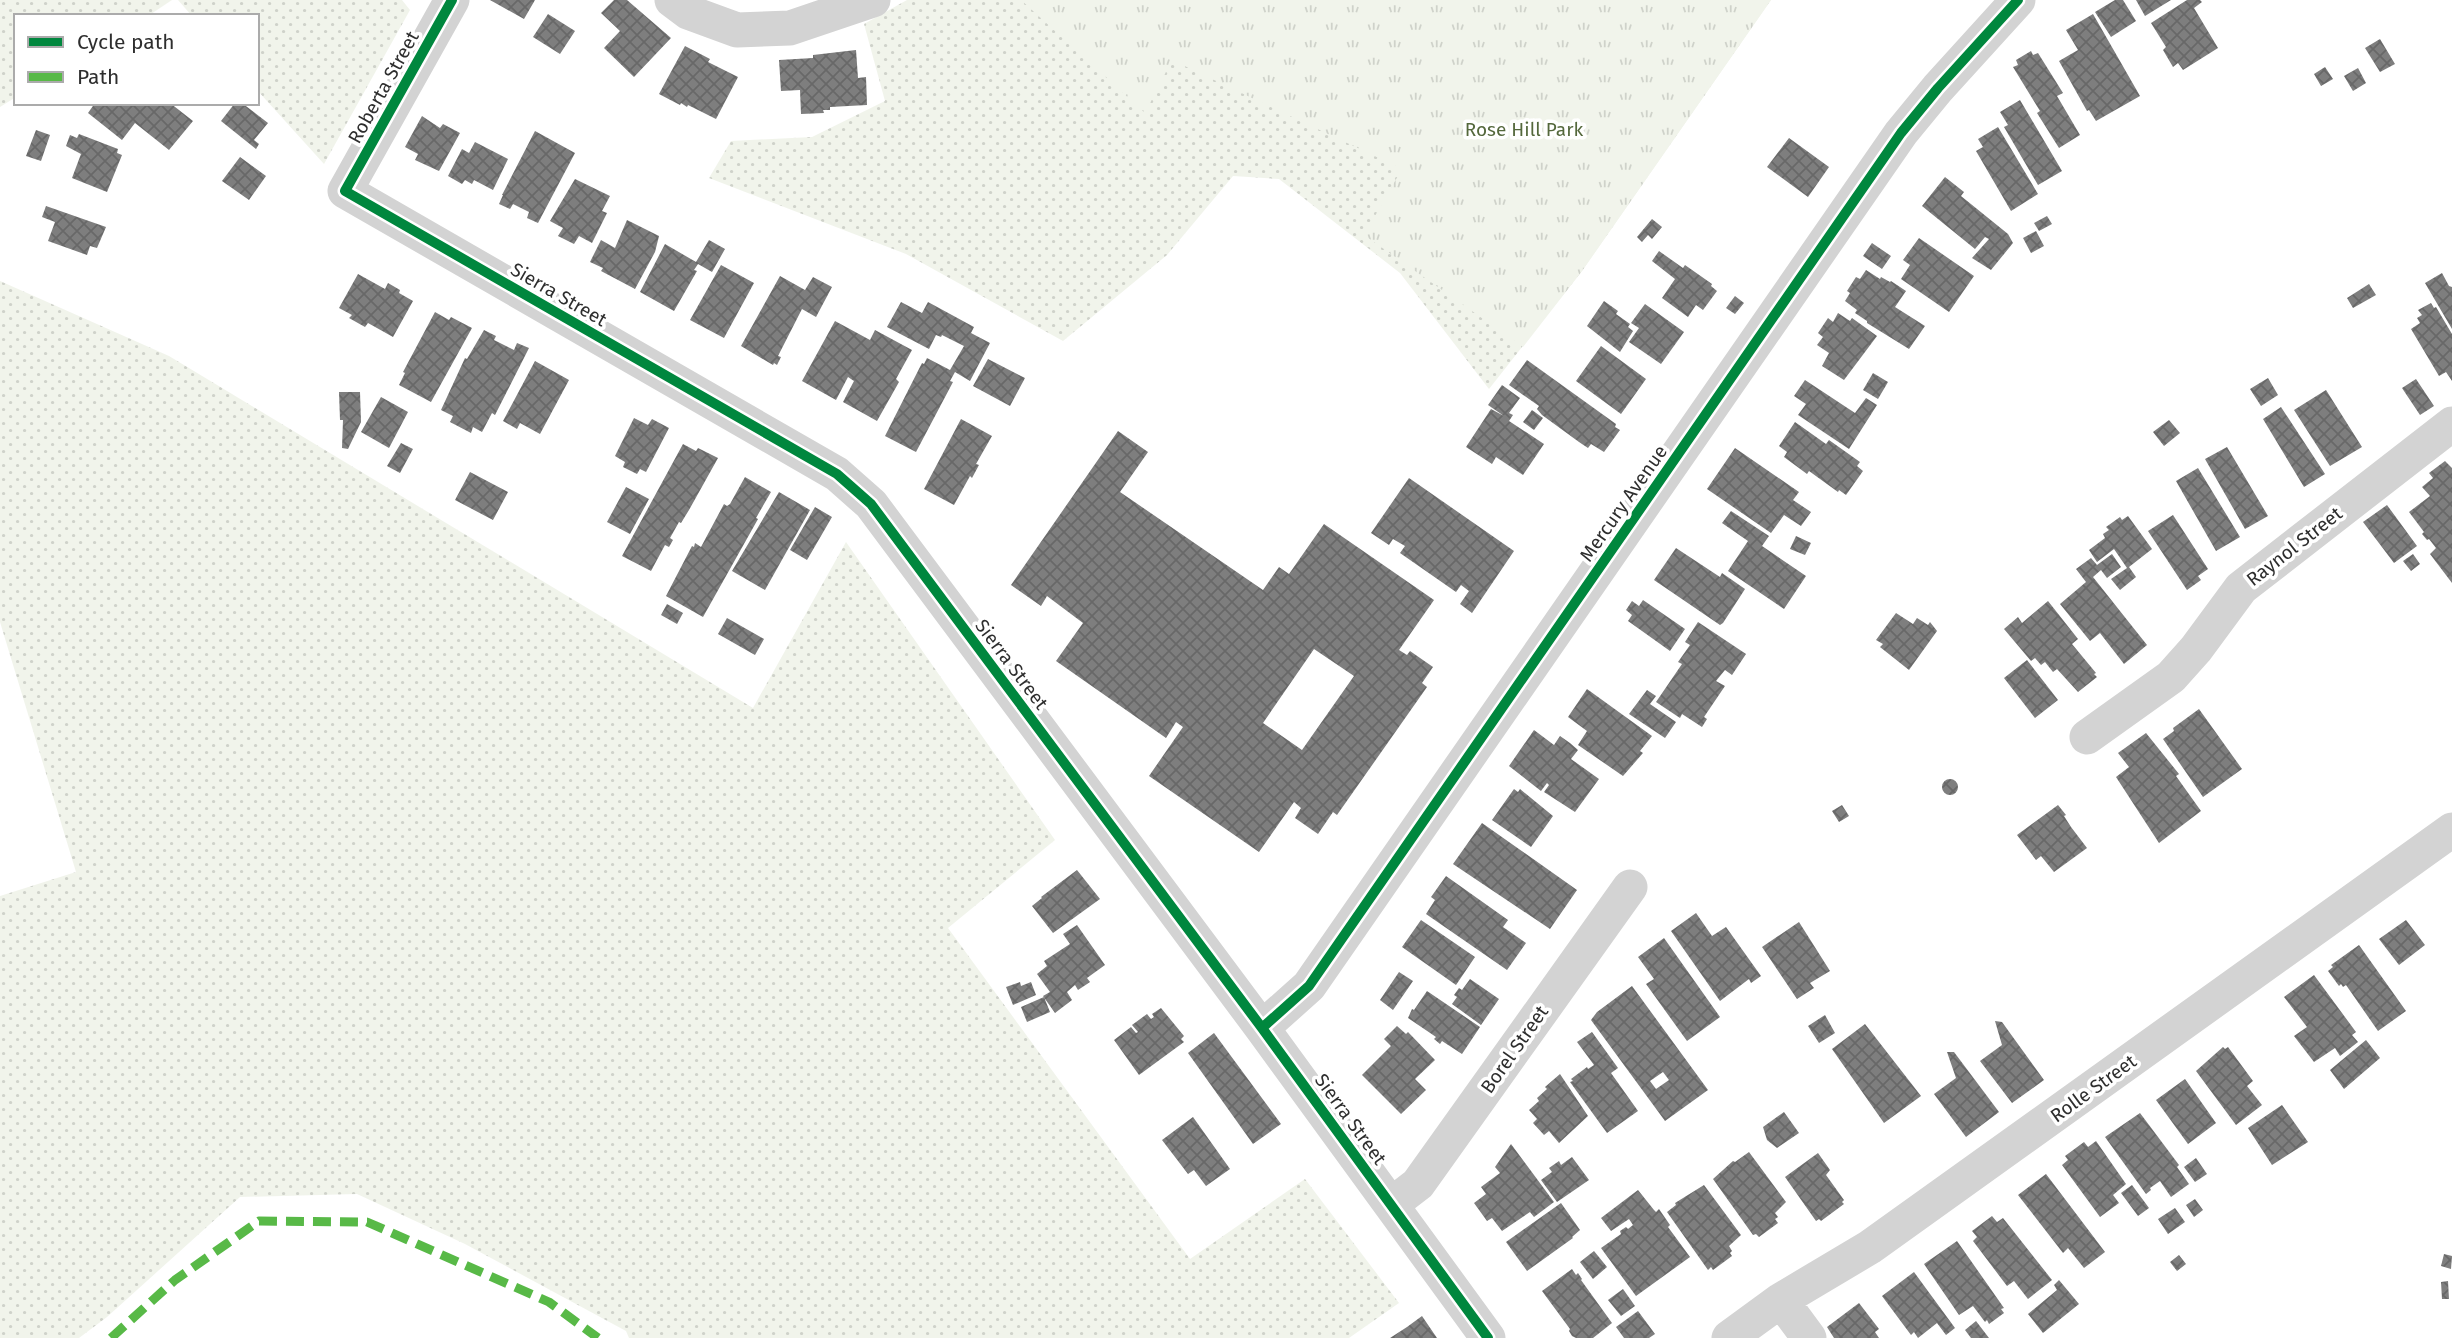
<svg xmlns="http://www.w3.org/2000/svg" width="2452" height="1338" font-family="'Fira Sans',sans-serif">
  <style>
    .grass { fill: url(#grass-dots) }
    .park { fill: url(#park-tufts) }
    .building { fill: url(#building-cross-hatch); fill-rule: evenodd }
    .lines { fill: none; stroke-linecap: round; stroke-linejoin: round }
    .minor { stroke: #d3d3d3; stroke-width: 35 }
    .quiet { stroke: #58b947; stroke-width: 9; stroke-dasharray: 18 9; stroke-linecap: butt }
    .cycleway-casing { stroke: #fff; stroke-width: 15 }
    .cycleway { stroke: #00873e; stroke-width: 10 }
    .labels { text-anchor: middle; stroke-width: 7; stroke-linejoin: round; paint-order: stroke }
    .street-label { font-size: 19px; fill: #2e2e2e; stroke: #fff }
    .park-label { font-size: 19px; fill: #54683c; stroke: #fff }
  </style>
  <defs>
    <pattern id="grass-dots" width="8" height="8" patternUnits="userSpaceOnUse" patternTransform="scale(1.75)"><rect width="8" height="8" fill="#f1f4eb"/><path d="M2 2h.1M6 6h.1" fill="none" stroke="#cfd2ca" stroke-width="1.8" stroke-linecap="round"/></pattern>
    <pattern id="park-tufts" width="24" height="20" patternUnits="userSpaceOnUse" patternTransform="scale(1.75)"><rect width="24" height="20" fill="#f1f4eb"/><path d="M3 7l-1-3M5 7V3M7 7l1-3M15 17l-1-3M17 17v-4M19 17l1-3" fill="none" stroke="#cfd2ca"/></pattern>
    <pattern id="building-cross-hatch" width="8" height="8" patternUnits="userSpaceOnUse" patternTransform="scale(1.75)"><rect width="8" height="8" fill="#7e7e7e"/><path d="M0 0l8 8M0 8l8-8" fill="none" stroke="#686868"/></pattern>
  </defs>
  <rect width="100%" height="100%" fill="#fff"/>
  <path class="grass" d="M0,0H172L148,16H16V97L0,107Z
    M178,0H402L410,10L324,164L257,90V16H192Z
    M907,0H1771L1582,271L1489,389L1400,273L1279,179L1233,176L1167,255L1063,341L906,254L709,178L731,141L812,137L885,101L864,24Z
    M0,281L169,356L753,708L846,542L1055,840L948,928L1190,1259L1305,1179L1399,1303L1349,1338H629L626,1331L465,1244L357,1194L240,1197L107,1317L79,1338H0V896L76,872L0,622Z"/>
  <path class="park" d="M1021,0H1771L1582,271L1523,347L1364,235L1402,169L1172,60L1145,113Z"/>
  <path class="building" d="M490,0H535L524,19Z
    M614,0H627L671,38L634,77L604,48L620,31L601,13Z
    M2115,0H2123L2136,21L2111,37L2095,12Z
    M2136,0H2171L2145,16Z
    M2187,0H2200L2202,2L2194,8L2218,48L2183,70L2178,63L2173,67L2163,50L2166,47L2151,23Z
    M548,14L575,31L560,54L533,37Z
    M2093,14L2140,96L2096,121L2089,110L2087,111L2059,61L2078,50L2066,30Z
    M2380,39L2395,64L2380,72L2365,48Z
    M685,46L710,59L708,62L738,77L716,119L688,105L687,107L681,103L680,105L659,94Z
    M856,50L858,78L866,77L867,105L830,107V110H823L824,113L801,114L800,90L781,91L779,60L813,58V55Z
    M2031,51L2033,55L2038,53L2063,93L2057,96L2080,135L2059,148L2037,113L2040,111L2013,67L2018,65L2016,60Z
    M2325,67L2333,79L2321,86L2314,74Z
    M2358,68L2366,83L2353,91L2344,76Z
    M2020,100L2062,171L2038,185L2004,127L2008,125L2000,112Z
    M95,103H170L193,121L169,150L135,123L122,140L88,113Z
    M235,103H242L268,123L254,140L259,144L256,149L221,121Z
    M422,116L440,128L443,124L460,133L439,171L415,160L418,154L405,147Z
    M1998,127L2038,194L2011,211L1976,151L1983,147L1978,139Z
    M36,130L50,135L41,161L26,156Z
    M535,131L575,153L538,223L527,218L529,212L513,204L510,209L499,204L503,195H502Z
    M79,134L118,149L117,153L122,155L107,192L72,178L81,154L66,146L70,135L77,138Z
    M1789,138L1829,167L1808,197L1767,167Z
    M475,142L508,159L493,190L474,180L472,184L465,180L462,184L448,176L462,149L469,153Z
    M240,157L266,176L249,200L222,181Z
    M1945,177L1964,192L1961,196L2008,234L2013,243L1991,270L1972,258L1989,239L1985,237L1975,249L1922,206Z
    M575,179L610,196L602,211L607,213L592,243L579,236L574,244L558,236L563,228L550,221Z
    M46,206L106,227L97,248L90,246L87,255L48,241L55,222L42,217Z
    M2047,216L2052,224L2039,231L2034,223Z
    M1652,219L1662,227L1652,239L1648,235L1642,242L1637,237Z
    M627,220L659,236L655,252L635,289L601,271L603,268L590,262L601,240L615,248Z
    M2036,231L2044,246L2031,253L2023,238Z
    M1919,238L1974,276L1949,312L1901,279L1910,265L1903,260Z
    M709,240L725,249L712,272L698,264L694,270L697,271L674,311L640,292L665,244L696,262Z
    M1872,243L1891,256L1882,269L1863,256Z
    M1659,251L1683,268L1685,265L1712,284L1711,286L1717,291L1703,310L1696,305L1688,317L1662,298L1675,279L1652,261Z
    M721,265L754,283L724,338L690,320Z
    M1866,270L1880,279L1881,277L1890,282L1891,281L1906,291L1895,307L1925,326L1909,349L1867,323V321L1855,313L1857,310L1845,301L1850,293L1847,291L1856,277L1860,279Z
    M2442,273L2449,286L2452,287V329L2425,283Z
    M358,274L385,289L388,283L400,290L399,293L413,301L393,337L368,323L365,327L349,318L352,315L339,308Z
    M780,276L805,290L813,277L832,287L816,317L802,309L778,356L781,357L777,365L774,363L773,365L741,346Z
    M2369,284L2376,295L2353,308L2347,298Z
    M1735,296L1744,303L1735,314L1726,308Z
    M1604,301L1618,311L1616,314L1630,324L1628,327L1633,331L1620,352L1587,326Z
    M901,302L922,313L928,302L974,327L971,333L990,343L970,381L955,372L950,381L953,382L916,452L885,436L922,363L924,364L927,358L950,370L964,346L942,335L941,337L936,335L929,349L887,327Z
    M2431,303L2434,308L2436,307L2452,334V381L2446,372L2439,376L2411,329L2420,323L2417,318L2422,315L2418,310Z
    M1645,304L1684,332L1661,364L1629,342L1639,328L1631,323Z
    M435,312L449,320L451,317L472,328L431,402L399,385L405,373L403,372Z
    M1838,313L1850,321L1852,318L1877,336L1844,380L1822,366L1829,353L1817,345L1823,337L1818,333L1828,318L1833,322Z
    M835,321L870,340L875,330L912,350L896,379L899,382L877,421L843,402L854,381L848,377L836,400L802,381Z
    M484,330L496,336L494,340L514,350L517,343L529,348L495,415L492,413L482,432L473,427L471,433L450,422L453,416L441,410L465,358L467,359Z
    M1601,346L1646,379L1621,414L1576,381Z
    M988,359L1025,378L1010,406L973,386Z
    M1527,360L1616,424L1615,427L1620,430L1604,452L1591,444L1588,448L1579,442L1542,415L1537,409L1539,406L1509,385Z
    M535,361L569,380L540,434L520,423L517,429L503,421Z
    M1873,373L1888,382L1878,399L1863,390Z
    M2268,378L2278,395L2261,406L2250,389Z
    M2416,379L2434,406L2420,415L2402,388Z
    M1805,380L1855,413L1866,398L1877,405L1849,449L1798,415L1806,404L1794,396Z
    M1502,385L1520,398L1509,413L1513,415L1509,421L1544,444L1523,475L1496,457L1492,464L1466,447L1491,409L1504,416L1488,405Z
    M2326,390L2362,447L2330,466L2294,410Z
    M339,392H360L361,422L348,449L342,448L343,420H340Z
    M381,397L408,412L389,448L361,432Z
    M2281,407L2325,474L2304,487L2263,419Z
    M1532,410L1543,418L1534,430L1523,422Z
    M634,418L648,425L652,419L669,428L646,472L640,469L637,474L623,467L625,462L615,456Z
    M961,419L992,436L976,464L979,465L972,478L970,476L954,505L924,489Z
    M2169,420L2180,433L2164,446L2153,432Z
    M1795,422L1826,444L1829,440L1860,462L1857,466L1863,471L1846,495L1839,490L1838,492L1809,471L1807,474L1784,457L1787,452L1779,446Z
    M1118,431L1148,452L1120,492L1263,590L1279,567L1289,574L1324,524L1434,600L1399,650L1407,655L1410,651L1433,667L1422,683L1427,687L1337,815L1333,812L1318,834L1295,818L1301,808L1294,802L1259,852L1149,776L1183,727L1176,722L1166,738L1056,661L1083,623L1047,596L1041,606L1011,585ZM1314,649L1354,676L1302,750L1263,723Z
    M401,443L413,449L400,473L387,466Z
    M683,444L696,451L698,448L718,458L689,510L681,523L679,522L670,538L673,540L669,547L665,545L651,571L622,556Z
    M2227,447L2268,516L2245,529L2205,459Z
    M1735,448L1799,492L1793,500L1811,512L1801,526L1784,515L1771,533L1707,489Z
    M2445,461L2452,468V583L2430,554L2436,548L2429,539L2427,540L2422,534L2424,532L2409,512L2430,496L2422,487L2433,478L2429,473Z
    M2198,468L2240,537L2216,551L2176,481Z
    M470,472L508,492L493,520L455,500Z
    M745,477L771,492L756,518L758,519L703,617L666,596L692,546L694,547L695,543L701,547L724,504L727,506L730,504Z
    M1409,478L1514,551L1472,613L1460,604L1469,591L1461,585L1456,592L1400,553L1405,546L1393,539L1389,545L1371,533Z
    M626,487L649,499L630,534L607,522Z
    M779,492L810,510L765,590L732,571Z
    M2387,505L2417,546L2394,563L2363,522Z
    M815,507L832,517L807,560L790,550Z
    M1731,511L1769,536L1762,546L1806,576L1784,609L1728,571L1748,541L1722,523Z
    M2173,515L2208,569L2198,576L2201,580L2187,590L2148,531Z
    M2128,516L2152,549L2129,567L2136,577L2120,590L2111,579L2127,568L2114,549L2097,562L2089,550L2105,538L2103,534L2109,530L2106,527L2120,517L2122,520Z
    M1796,536L1811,543L1805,555L1790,549Z
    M1676,548L1720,577L1722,573L1745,589L1723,623L1720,625L1654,580Z
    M2112,554L2121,567L2107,578L2101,570L2093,577L2147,645L2124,664L2100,633L2090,641L2060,604L2086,582L2076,569L2091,558L2097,565Z
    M2413,554L2420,564L2411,571L2403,561Z
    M1643,600L1685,629L1670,651L1628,621L1632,615L1626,610L1632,601L1639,606Z
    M2048,601L2078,639L2072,644L2096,673L2094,674L2097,677L2078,692L2057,669L2053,672L2045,662L2041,665L2035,658L2031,661L2004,629L2018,617L2022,623Z
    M667,604L683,613L677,624L661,615Z
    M1896,613L1913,624L1917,618L1928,625L1930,622L1937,631L1909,670L1880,647L1883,644L1876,640Z
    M727,618L764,639L755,655L718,634Z
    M1698,622L1746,654L1732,675L1725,670L1716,681L1725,686L1704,717L1707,719L1702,727L1682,714L1680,718L1656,702L1682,664L1678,662L1690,645L1685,642Z
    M2027,660L2058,700L2035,718L2004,678Z
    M1587,689L1652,736L1640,751L1643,753L1623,776L1578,745L1587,731L1568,717Z
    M1647,690L1656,696L1650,704L1676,722L1665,738L1629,714Z
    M2199,709L2242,769L2203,797L2163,739L2174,731L2173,728Z
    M1534,730L1554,745L1560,736L1570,743L1578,750L1571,759L1599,779L1575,812L1544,792L1549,785L1547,783L1541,791L1509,766Z
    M2146,733L2179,774L2176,776L2201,811L2159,843L2116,777L2129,767L2118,753Z
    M1942 787a8 8 0 1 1 16 0a8 8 0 1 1-16 0Z
    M1514,789L1518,792L1520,789L1553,816L1531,847L1492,820Z
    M1842,805L1849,816L1839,822L1832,811Z
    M2058,805L2066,815L2064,816L2071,827L2087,848L2054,872L2041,856L2036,860L2017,835Z
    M1482,823L1577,890L1550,929L1453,864Z
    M1077,870L1100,899L1053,933L1032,906L1042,898L1041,897Z
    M1446,876L1508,920L1503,927L1526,943L1507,970L1426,914L1435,900L1431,897Z
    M1696,913L1712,936L1726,927L1761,976L1751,983L1749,979L1720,1001L1671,931Z
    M1421,920L1475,957L1456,985L1402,947Z
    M2406,920L2425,945L2399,965L2379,939Z
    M1799,922L1830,971L1810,983L1814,988L1797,999L1762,947Z
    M1077,925L1105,965L1087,978L1090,982L1078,990L1075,985L1067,992L1072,1000L1055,1013L1043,996L1050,992L1037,974L1047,966L1044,961L1070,944L1063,934Z
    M1664,938L1720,1017L1687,1041L1646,984L1654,979L1638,957Z
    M2359,945L2406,1011L2378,1031L2346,985L2343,987L2341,984L2339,986L2328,971L2333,967L2331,965Z
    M1399,972L1413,981L1393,1010L1380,1000Z
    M2314,975L2356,1032L2352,1035L2358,1042L2340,1056L2335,1048L2314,1062L2294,1036L2307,1027L2284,997Z
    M1470,979L1499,999L1481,1025L1452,1004L1457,997L1454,995L1459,988L1462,990Z
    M1020,982L1021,986L1031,982L1036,995L1013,1005L1006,987Z
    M1632,986L1708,1090L1665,1121L1591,1020L1597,1012ZM1663,1072L1669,1080L1656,1089L1650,1081Z
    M1427,991L1480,1027L1462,1054L1442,1041L1440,1044L1434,1039L1436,1037L1408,1018L1412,1009L1414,1010Z
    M1044,997L1050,1012L1027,1022L1021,1007Z
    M1161,1008L1184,1036L1181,1039L1184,1042L1139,1075L1114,1040L1131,1027L1136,1033L1138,1032L1132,1025L1147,1014L1151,1019L1154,1017L1152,1014Z
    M1825,1015L1835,1033L1819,1043L1808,1026Z
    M1995,1021L2002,1022L2044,1080L2012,1103L1980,1061L2002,1045Z
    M1865,1024L1921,1096L1884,1123L1832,1049Z
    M1397,1026L1406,1034L1408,1032L1435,1060L1415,1079L1426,1090L1401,1114L1362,1075L1391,1046L1384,1039Z
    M1592,1032L1618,1068L1611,1073L1638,1111L1607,1133L1570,1082L1573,1081L1571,1079L1587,1067L1588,1069L1594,1065L1577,1042Z
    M1214,1033L1281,1124L1253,1144L1188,1053Z
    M2366,1040L2380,1058L2344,1089L2330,1070Z
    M2223,1047L2225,1049L2228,1047L2253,1081L2247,1086L2262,1105L2236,1125L2196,1071Z
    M1947,1052H1954L1999,1112L1966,1137L1934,1094L1956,1078Z
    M1560,1074L1588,1116L1559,1143L1549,1131L1544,1135L1533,1123L1537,1119L1529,1110L1539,1101L1537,1098L1547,1089L1545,1087Z
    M2185,1079L2216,1123L2188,1144L2156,1100Z
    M2282,1105L2308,1142L2272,1165L2248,1128Z
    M1784,1112L1799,1133L1777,1148L1767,1140L1763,1127Z
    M2140,1113L2179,1165L2177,1167L2189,1184L2171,1197L2160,1181L2150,1188L2151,1190L2146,1194L2105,1137Z
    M1193,1117L1230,1169L1206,1186L1194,1170L1188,1174L1162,1140Z
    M2096,1141L2126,1184L2113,1195L2119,1203L2100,1217L2062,1165L2068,1160L2065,1156L2084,1142L2088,1147Z
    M1511,1144L1554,1202L1534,1217L1530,1212L1502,1231L1492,1218L1487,1221L1474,1203L1486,1194L1481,1187L1500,1173L1495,1167Z
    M1749,1152L1786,1202L1775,1213L1778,1217L1775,1219L1778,1223L1759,1237L1756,1234L1753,1235L1713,1179L1733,1161L1735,1162Z
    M1818,1153L1830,1170L1826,1175L1844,1200L1842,1202L1844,1204L1821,1221L1819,1219L1816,1221L1785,1177Z
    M1572,1157L1589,1180L1557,1202L1541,1180L1552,1172L1549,1168L1559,1161L1561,1165Z
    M2196,1158L2207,1174L2195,1182L2184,1167Z
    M2046,1174L2105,1252L2084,1268L2068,1248L2063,1253L2018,1195Z
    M1704,1185L1741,1235L1729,1246L1732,1251L1730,1253L1732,1256L1713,1270L1711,1267L1708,1270L1667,1212L1676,1205L1675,1203Z
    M2132,1185L2149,1208L2138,1216L2121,1193Z
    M1638,1190L1654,1210L1656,1212L1659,1209L1670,1225L1668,1227L1690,1257L1636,1296L1601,1248L1621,1234L1620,1231L1626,1227L1628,1229L1633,1225L1629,1219L1611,1231L1601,1218Z
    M2195,1199L2203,1210L2194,1217L2186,1205Z
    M1561,1203L1580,1230L1572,1237L1573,1238L1527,1271L1506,1242Z
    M2175,1208L2185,1222L2168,1234L2158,1219Z
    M1992,1216L1997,1222L2003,1218L2052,1280L2028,1299L2014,1281L2007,1286L1973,1241L1977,1237L1972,1231Z
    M1957,1241L2004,1308L2001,1309L2004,1313L1989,1324L1987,1320L1985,1322L1973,1306L1959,1315L1924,1264Z
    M1594,1251L1607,1267L1593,1279L1580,1262Z
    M2444,1254L2452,1256L2451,1269L2441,1266Z
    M2179,1255L2186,1264L2177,1271L2170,1262Z
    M1572,1269L1576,1275L1578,1273L1582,1279L1581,1280L1612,1323L1593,1338H1576L1572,1336L1569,1331L1570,1329L1542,1291Z
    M1914,1272L1955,1328L1946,1335L1937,1323L1918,1338L1914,1332L1911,1335L1882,1296Z
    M2059,1280L2079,1304L2043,1333L2028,1314L2057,1290L2054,1285Z
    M2448,1281L2449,1299H2442L2441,1282Z
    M1623,1289L1635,1306L1621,1316L1608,1300Z
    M1859,1303L1879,1329L1875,1332L1879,1338H1834L1827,1327Z
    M1638,1311L1655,1334L1649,1338H1624L1616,1327Z
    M1422,1316L1437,1338H1390L1407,1327Z
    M1976,1321L1989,1338H1971L1965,1330Z"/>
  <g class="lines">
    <path class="minor" d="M452,0L345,191L837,474L871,504L1262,1028L1488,1338
      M672,0L688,12L737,30L790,28L873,0
      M2087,737L2171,677L2196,649L2241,588L2452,424
      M1262,1028L1309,986L1901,133L1938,88L2018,0
      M1392,1204L1418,1184L1630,887
      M1781,1300L1809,1338
      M1729,1338L1781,1300L1870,1247L2452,830"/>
    <path class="quiet" d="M111,1338L175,1280L259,1221L367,1222L549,1302L598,1338"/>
    <defs>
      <path id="cycleway" d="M452,0L345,191L837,474L871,504L1262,1028L1488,1338
        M1262,1028L1309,986L1901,133L1938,88L2018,0"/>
    </defs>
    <use href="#cycleway" class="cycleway-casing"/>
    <use href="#cycleway" class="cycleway"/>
  </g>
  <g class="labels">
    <g class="street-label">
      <text transform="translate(383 87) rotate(-61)" y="7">Roberta Street</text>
      <text transform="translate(559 294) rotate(30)" y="7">Sierra Street</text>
      <text transform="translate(1623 503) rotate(-55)" y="7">Mercury Avenue</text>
      <text transform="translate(2294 546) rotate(-38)" y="7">Raynol Street</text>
      <text transform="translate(1012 664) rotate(53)" y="7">Sierra Street</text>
      <text transform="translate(1514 1049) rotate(-55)" y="7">Borel Street</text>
      <text transform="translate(2093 1088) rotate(-36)" y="7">Rolle Street</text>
      <text transform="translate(1351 1119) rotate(54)" y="7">Sierra Street</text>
    </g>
    <g class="park-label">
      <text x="1524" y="136">Rose Hill Park</text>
    </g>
  </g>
  <rect x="14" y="14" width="245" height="91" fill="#ffffff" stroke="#ababab" stroke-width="2"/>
  <rect x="28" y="37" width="35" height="10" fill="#00873e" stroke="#ababab" stroke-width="2"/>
  <text x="77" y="49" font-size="21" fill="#2e2e2e">Cycle path</text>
  <rect x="28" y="72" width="35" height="10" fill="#58b947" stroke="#ababab" stroke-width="2"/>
  <text x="77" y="84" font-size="21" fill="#2e2e2e">Path</text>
</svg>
